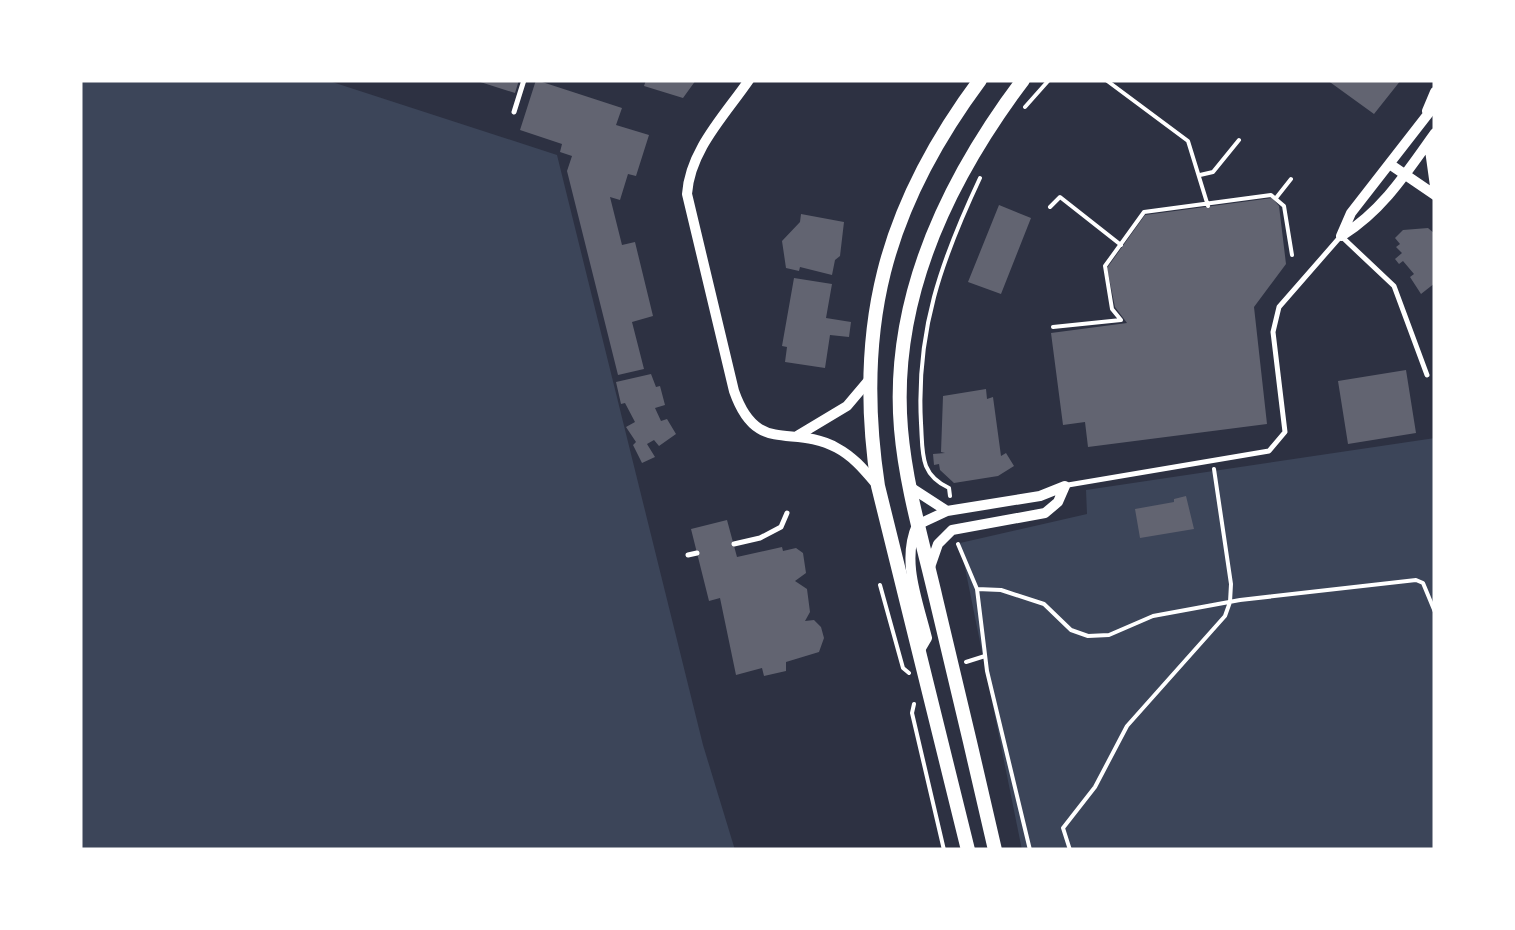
<svg xmlns="http://www.w3.org/2000/svg" width="1515" height="930" font-family="Poppins,sans-serif">
  <style>
    .green { fill: #3c4559 }
    .building { fill: #626471 }
    .lines { fill: none; stroke-linecap: round; stroke-linejoin: round }
    .path { stroke: #fff; stroke-width: 4 }
    .service { stroke: #fff; stroke-width: 5 }
    .minor { stroke: #fff; stroke-width: 10 }
    .secondary { stroke: #fff; stroke-width: 14 }
  </style>
  <rect width="100%" height="100%" fill="#2d3142"/>
  <path class="green" d="M80,80H326L557,155L703,745L735,850H80Z
    M1435,438V850H1022L960,543L1087,514L1086,490Z"/>
  <path class="building" d="M474,80H519L515,93Z
    M536,80L622,108L616,125L649,135L636,176L628,174L620,200L610,197L622,245L635,242L653,316L632,322L644,369L618,375L567,171L572,156L560,152L562,144L520,130Z
    M646,80H696L683,98L644,86Z
    M1327,80H1401L1374,114Z
    M1272,198L1279,206L1286,264L1254,307L1267,424L1088,447L1085,422L1063,425L1051,333L1127,323L1115,307L1107,268L1145,215Z
    M999,205L1031,218L1001,294L968,282Z
    M801,214L844,222L840,256L835,260L832,275L800,267L799,271L786,268L782,241L800,222Z
    M1428,228L1435,234V283L1421,294L1410,277L1414,274L1403,261L1399,264L1395,259L1402,253L1396,247L1400,244L1395,238L1403,230Z
    M794,278L832,284L826,318L851,322L849,337L830,335L825,368L785,362L787,347L782,346Z
    M1406,370L1416,433L1348,444L1338,381Z
    M651,374L656,387L660,386L665,405L655,408L661,421L667,419L676,434L659,446L654,440L647,444L655,457L642,463L633,445L636,442L626,427L635,422L625,403L621,404L616,382Z
    M986,389L987,399L993,397L1001,456L1006,453L1014,466L998,476L954,483L940,470L939,464L934,465L933,454L945,453L941,452L943,396Z
    M1186,496L1194,529L1140,538L1135,509L1174,502V499Z
    M727,520L737,557L782,547L783,551L796,548L803,553L806,573L795,581L807,589L810,612L805,621L814,620L821,627L824,638L819,652L786,662V671L764,676L762,668L736,675L720,598L709,601L691,529Z"/>
  <g class="lines">
    <path class="path" d="M1106,80L1188,141L1208,206
      M1025,107L1049,80
      M1200,175L1213,172L1239,140
      M1276,198L1291,179
      M1050,207L1060,197L1121,245
      M1053,327L1121,320L1112,309L1105,266L1144,212L1271,195L1284,206L1292,255
      M950,496L949,488C919,474 923,453 921,423C916,331 941,261 980,178
      M958,544L977,589L987,671L1030,850
      M880,585L903,668L909,673
      M977,589L1001,590L1044,604L1071,630L1088,636L1109,635L1153,616L1240,600L1416,580L1423,583L1435,612
      M966,662L985,656
      M914,704L912,713L944,850
      M1070,850L1063,828L1095,787L1127,726L1225,616L1230,602L1231,584L1214,469"/>
    <path class="service" d="M514,112L524,80
      M1068,485L1269,451L1285,432L1273,332L1279,307L1341,236L1394,286L1427,375
      M734,544L760,538L781,527L787,513
      M688,555L697,553"/>
    <path class="minor" d="M749,80C725,115 690,150 687,194L734,391C757,457 792,423 837,448C854,457 865,471 877,485
      M1427,111L1435,92
      M1429,143L1435,186
      M1391,165L1435,195
      M1343,235C1383,210 1407,172 1435,133
      M1341,236L1351,213L1435,105
      M797,436L847,406L869,380
      M910,487L947,511
      M930,567L938,544L952,530L1045,513L1058,502L1065,486
      M920,650L927,638C918,601 901,561 917,525L947,511L1040,496L1065,486"/>
    <path class="secondary" d="M968,850L878,486C854,328 884,209 980,80
      M995,850C976,766 956,683 936,599C923,543 906,487 901,429C890,299 947,181 1023,80"/>
  </g>
  <rect width="1515" height="930" fill="none" stroke="#ffffff" stroke-width="165"/>
</svg>
